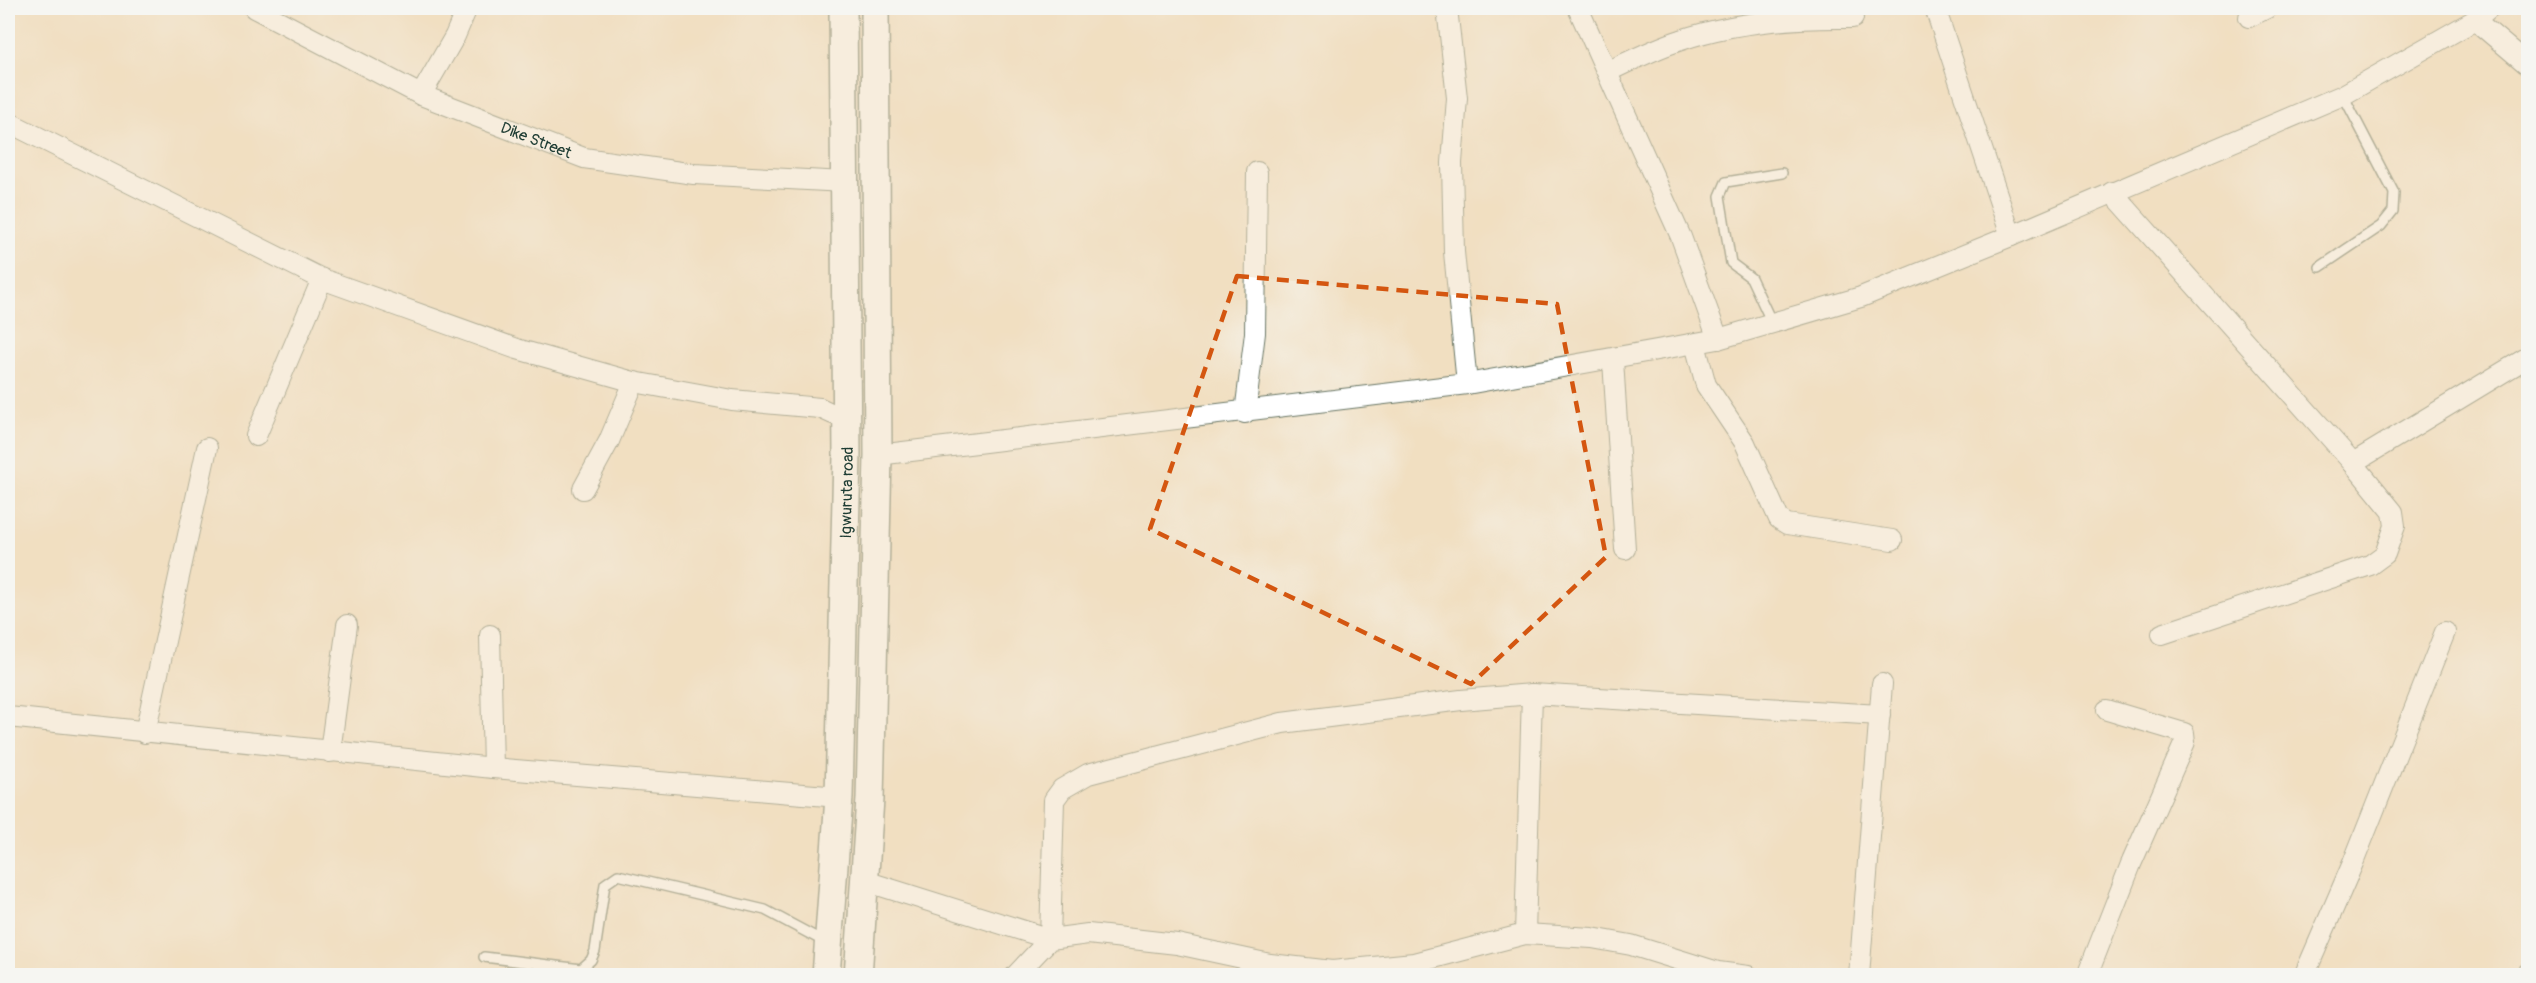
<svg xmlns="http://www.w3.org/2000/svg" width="2536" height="983" font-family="Pangolin,sans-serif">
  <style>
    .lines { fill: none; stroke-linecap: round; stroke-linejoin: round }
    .lane-casing { stroke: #687665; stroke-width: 12 }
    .street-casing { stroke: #687665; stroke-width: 22 }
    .secondary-casing { stroke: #687665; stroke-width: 30 }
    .lane { stroke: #fff; stroke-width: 9 }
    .street { stroke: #fff; stroke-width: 20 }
    .secondary { stroke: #fff; stroke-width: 27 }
    .marked { fill: none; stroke: #d45610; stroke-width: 4.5; stroke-dasharray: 12 8; stroke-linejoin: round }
    .labels { text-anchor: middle; stroke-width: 4.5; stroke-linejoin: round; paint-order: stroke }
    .street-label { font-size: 16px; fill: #1f3d34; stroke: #f6f6f2 }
  </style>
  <rect width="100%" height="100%" fill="#f6f6f2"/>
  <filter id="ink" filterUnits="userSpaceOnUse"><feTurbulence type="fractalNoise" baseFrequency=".0167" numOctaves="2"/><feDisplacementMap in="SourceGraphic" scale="12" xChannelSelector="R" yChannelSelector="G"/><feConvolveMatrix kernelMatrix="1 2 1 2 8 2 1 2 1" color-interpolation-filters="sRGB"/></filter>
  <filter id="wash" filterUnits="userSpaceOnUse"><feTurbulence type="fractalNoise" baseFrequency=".008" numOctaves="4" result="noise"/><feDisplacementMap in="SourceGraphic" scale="24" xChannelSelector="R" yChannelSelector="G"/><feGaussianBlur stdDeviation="1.35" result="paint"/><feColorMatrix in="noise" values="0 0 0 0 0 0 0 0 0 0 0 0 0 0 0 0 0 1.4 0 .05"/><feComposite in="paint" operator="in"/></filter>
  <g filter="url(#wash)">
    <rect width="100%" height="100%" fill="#f1dfc1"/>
  </g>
  <g filter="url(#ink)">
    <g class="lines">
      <defs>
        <path id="lane" d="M2320,267L2381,226L2393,211L2394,193L2343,95
          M1772,323L1751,278L1731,263L1720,196L1726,182L1782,173
          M484,957L581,969L591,960L595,951L605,884L618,875L765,910L825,942"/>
        <g id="street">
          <path id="s1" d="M254,8L421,95L584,158L694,174L845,182"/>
          <path d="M1447,8L1457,98L1452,163L1454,252L1467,384"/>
          <path d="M1578,8L1681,237L1718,339"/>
          <path d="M1935,8L2011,236"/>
          <path d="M2249,17L2267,8"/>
          <path d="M2475,20L2528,65"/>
          <path d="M1609,71C1632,60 1656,48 1681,40C1736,21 1795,17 1853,18"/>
          <path d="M421,95L455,36L467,8"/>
          <path d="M8,122L322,279L517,349L634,382L732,400L820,408L833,414L847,415"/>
          <path d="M2112,192L2353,463L2393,512L2395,526L2385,554L2370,565L2162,634"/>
          <path d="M1695,344L1706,385L1745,443L1779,519L1787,524L1892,540"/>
          <path d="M1613,360L1625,549"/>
          <path d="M1245,413L1255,333L1257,172"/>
          <path d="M256,436L322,279"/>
          <path d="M878,455L1467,384L1718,339L1861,297L2011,236L2343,95L2475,20L2489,8"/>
          <path d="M2353,463L2528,357"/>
          <path d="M583,489L609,441L634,382"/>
          <path d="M490,635L493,768"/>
          <path d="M8,717L493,768L839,797"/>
          <path d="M145,733L207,448"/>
          <path d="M330,752L347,625"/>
          <path d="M865,881L1050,939L1054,800L1062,789L1088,774L1282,723L1461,700L1532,694L1880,715"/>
          <path d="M1525,934L1532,694"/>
          <path d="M1015,976L1050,939L1088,934L1177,944L1270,964L1332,971L1414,963L1525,934L1592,938L1631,945L1718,972L1748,976"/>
          <path d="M1859,976L1882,684"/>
          <path d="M2087,976L2131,864L2185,742L2184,733L2107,710"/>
          <path d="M2304,976L2353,863L2445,632"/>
          <path d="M2528,976V973"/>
        </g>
        <g id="secondary">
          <path id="s2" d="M826,976L839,797L847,455L843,8"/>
          <path d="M858,976L870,799L878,455L875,8"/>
        </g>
      </defs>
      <use href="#lane" class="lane-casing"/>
      <use href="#street" class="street-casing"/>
      <use href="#secondary" class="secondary-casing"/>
      <use href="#lane" class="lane"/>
      <use href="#street" class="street"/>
      <use href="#secondary" class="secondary"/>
    </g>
  </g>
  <path d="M0 0H2536V983H0ZM1237,276L1557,304L1606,557L1471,684L1150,529Z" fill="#f1dfc1" fill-opacity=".55" fill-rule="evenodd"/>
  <path class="marked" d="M1237,276L1557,304L1606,557L1471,684L1150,529Z"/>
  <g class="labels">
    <g class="street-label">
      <text dy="6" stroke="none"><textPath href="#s1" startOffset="312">Dike Street</textPath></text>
      <text dy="6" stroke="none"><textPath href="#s2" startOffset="484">Igwuruta road</textPath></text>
    </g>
  </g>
  <rect width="2536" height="983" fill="none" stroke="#f6f6f2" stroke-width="30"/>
</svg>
